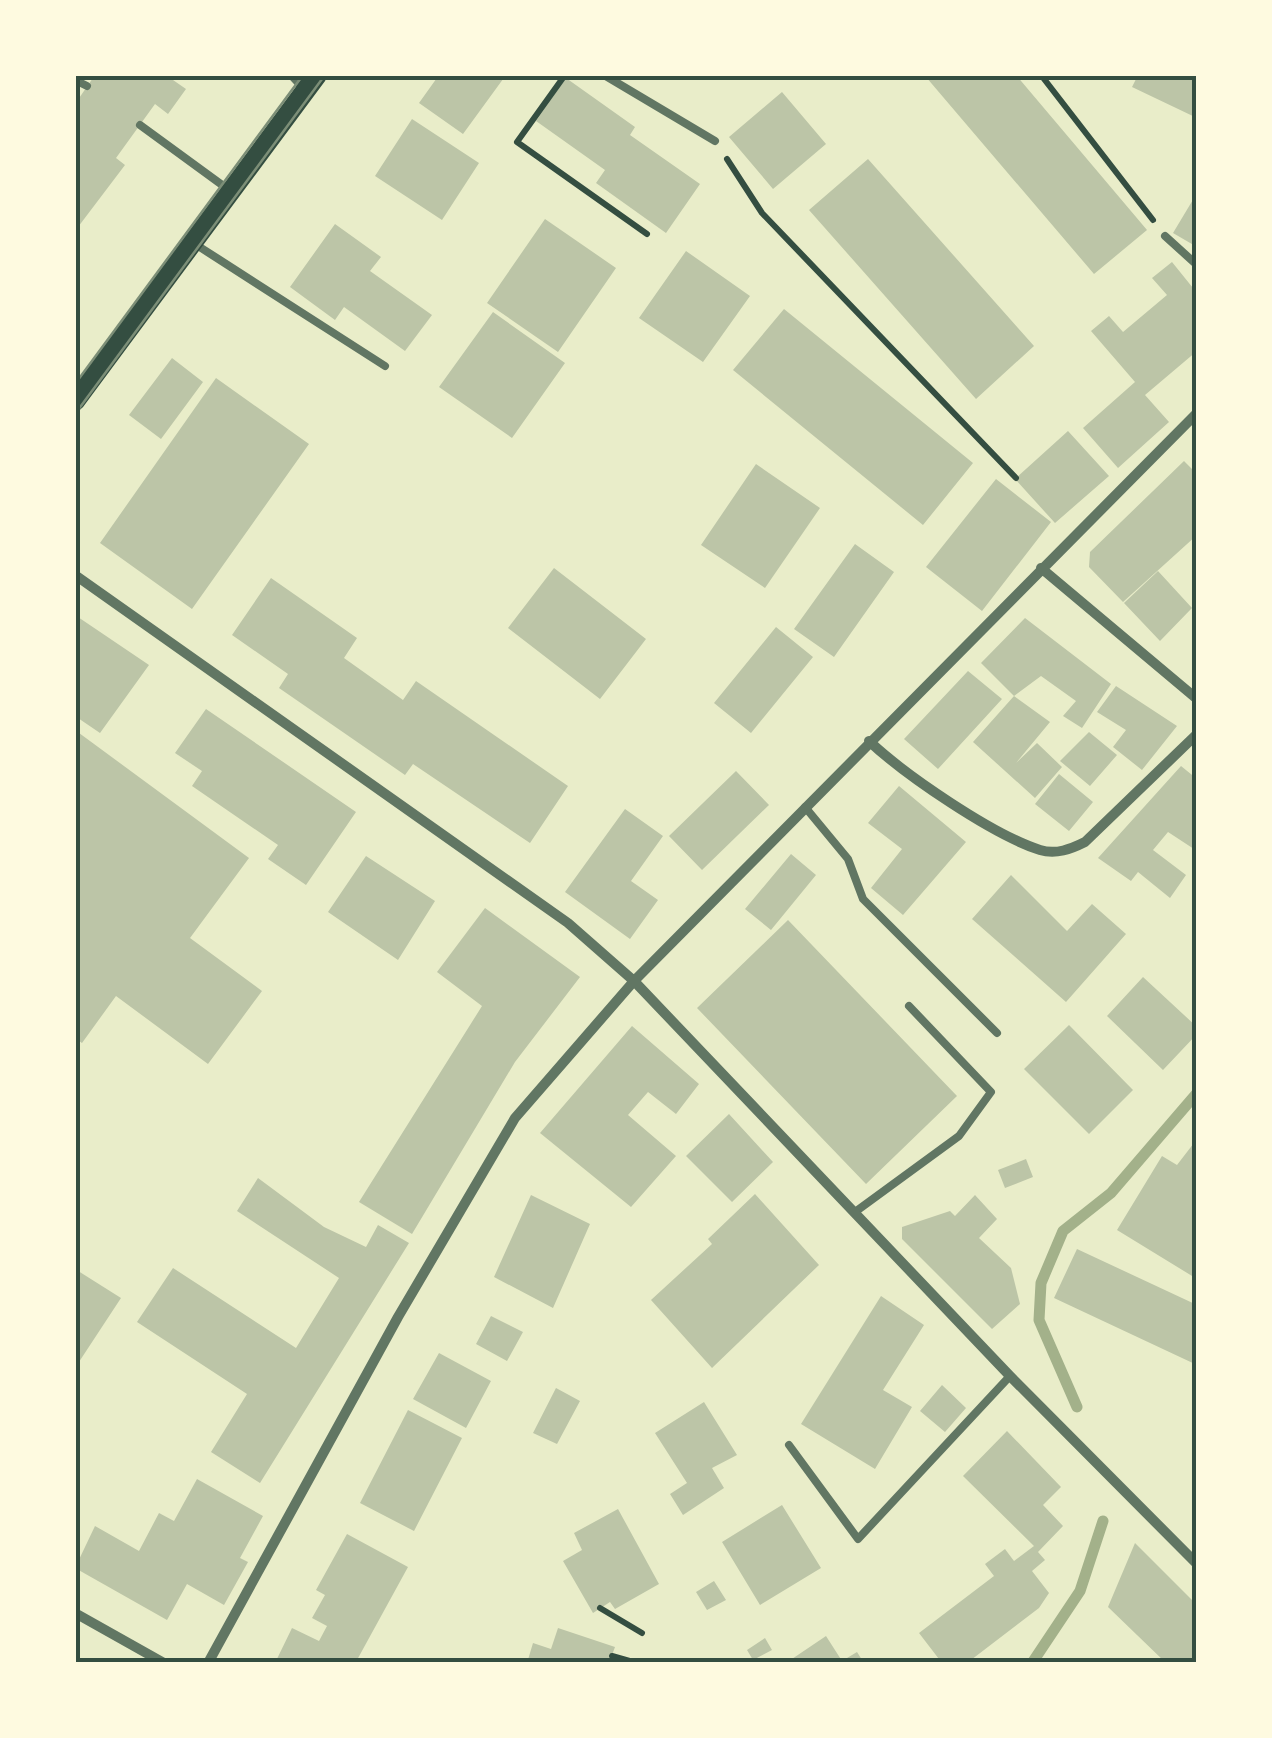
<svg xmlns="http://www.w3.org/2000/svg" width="1272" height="1738" font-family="'Archivo Narrow',sans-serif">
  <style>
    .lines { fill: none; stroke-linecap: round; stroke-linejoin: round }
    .stream { stroke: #a3b18a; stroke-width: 11 }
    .building { fill: #bcc5a7 }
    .path { stroke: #344e41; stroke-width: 6 }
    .service { stroke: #617663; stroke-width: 8 }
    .minor { stroke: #617663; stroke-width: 10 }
    .secondary { stroke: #344e41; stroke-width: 20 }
    .tram { stroke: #7c8e77; stroke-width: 2.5 }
    .neatline { fill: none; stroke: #344e41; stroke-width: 4 }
  </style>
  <rect width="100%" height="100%" fill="#e9edc9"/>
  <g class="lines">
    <path class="stream" d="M1077,1407L1039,1320L1041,1283L1063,1231L1111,1193L1197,1093
      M1032,1663L1080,1591L1103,1521"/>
  </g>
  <path class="building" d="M95,75H176L173,80L186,89L168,114L155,104L116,158L125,165L75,231V104Z
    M439,75H506L463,134L419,103Z
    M1016,75L1147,230L1094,274L926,77Z
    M1138,75H1197V118L1132,87Z
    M566,78L635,127L630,135L700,184L666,233L596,183L605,170L536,121Z
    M782,92L826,144L773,189L729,137Z
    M412,119L479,163L442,220L375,176Z
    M868,159L1034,346L976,399L809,210Z
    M1197,193V247L1173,233Z
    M545,219L616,268L558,352L487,303Z
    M335,224L381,257L370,271L432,315L405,351L344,307L335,320L290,287Z
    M686,251L750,296L703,362L639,318Z
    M1172,262L1197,293V351L1145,395L1169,422L1118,468L1083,428L1135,382L1091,331L1109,316L1123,332L1167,295L1152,278Z
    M784,309L973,463L923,525L733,370Z
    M493,312L565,363L512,438L439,387Z
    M172,358L203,382L161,439L129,415Z
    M216,378L309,444L192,609L100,543Z
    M1068,431L1109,476L1055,523L1015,479Z
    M1184,461L1197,474V535L1123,602L1089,567L1090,552Z
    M756,464L820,508L765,588L701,545Z
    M996,479L1051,522L982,611L926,567Z
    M855,544L894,572L834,657L794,629Z
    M554,568L646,639L600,699L508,628Z
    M1158,571L1192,608L1160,641L1124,603Z
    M271,578L357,638L344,658L403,700L416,681L568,786L530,843L413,764L405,775L279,688L288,674L232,635Z
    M75,615L149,665L100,733L75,716Z
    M1025,618L1111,684L1082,728L1063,716L1076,701L1041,676L1014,696L981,663Z
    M776,627L813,657L751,733L714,703Z
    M968,671L1002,699L938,769L904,739Z
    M1116,686L1177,726L1142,770L1113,747L1126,730L1097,712Z
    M1014,696L1050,722L1016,763L1037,743L1062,767L1035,798L973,742Z
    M206,709L356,812L306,885L268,859L278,845L192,786L202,771L175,753Z
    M75,730L249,858L190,938L262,991L208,1064L116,996L82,1043L75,1038Z
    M1089,732L1117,755L1090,786L1060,761Z
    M1181,766L1197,779V851L1168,832L1153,850L1186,875L1170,898L1138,872L1131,881L1098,858Z
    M736,771L769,805L702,870L669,836Z
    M1059,774L1093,802L1069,831L1035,804Z
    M899,786L966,842L903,915L871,888L902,849L868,823Z
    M625,809L663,836L631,881L658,900L630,939L565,892Z
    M791,854L816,875L771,930L745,909Z
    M366,856L435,901L398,960L328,912Z
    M1011,875L1067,931L1092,904L1126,934L1066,1002L972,919Z
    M485,908L580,977L515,1062L412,1234L359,1202L482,1006L437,972Z
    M788,920L957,1096L866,1184L697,1008Z
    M1143,977L1197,1027V1034L1163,1070L1107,1016Z
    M1069,1025L1133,1090L1089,1134L1024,1069Z
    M632,1026L699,1084L676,1114L648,1092L628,1115L676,1156L631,1207L540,1133Z
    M729,1114L773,1162L732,1202L686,1156Z
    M1197,1139V1279L1117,1230L1162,1156L1177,1165Z
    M1026,1159L1033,1177L1005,1188L998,1170Z
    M258,1178L324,1227L366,1247L378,1225L409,1243L260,1483L211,1452L247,1394L137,1322L173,1268L296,1348L339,1278L237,1211Z
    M755,1194L819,1265L712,1368L651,1300L712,1244L708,1239Z
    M531,1195L590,1224L553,1308L494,1277Z
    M975,1195L997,1219L979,1238L1011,1268L1020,1304L992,1329L902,1239V1227L950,1211L955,1216Z
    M1077,1249L1197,1305V1365L1054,1298Z
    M75,1269L121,1298L75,1368Z
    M881,1296L924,1325L883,1390L912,1407L875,1469L801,1424Z
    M491,1316L523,1332L507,1361L476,1344Z
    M439,1353L491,1381L466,1428L413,1399Z
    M942,1385L966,1408L945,1432L920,1411Z
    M556,1388L580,1401L557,1444L533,1433Z
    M704,1402L737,1455L712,1468L724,1488L683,1515L670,1494L687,1483L655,1433Z
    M408,1410L462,1438L414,1531L360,1503Z
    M1007,1431L1061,1487L1043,1505L1063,1526L1038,1552L1045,1560L1032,1571L1049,1593L1039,1608L967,1663H942L919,1633L994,1576L985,1564L1005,1549L1014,1561L1034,1546L963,1476Z
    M197,1479L263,1516L240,1558L248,1562L224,1605L187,1584L167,1620L75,1568L95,1526L139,1551L159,1513L174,1521Z
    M782,1505L821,1568L760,1605L722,1542Z
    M618,1509L659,1584L615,1609L610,1602L593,1613L563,1561L582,1550L574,1533Z
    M347,1534L408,1567L357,1660L360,1663H275L292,1628L319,1641L327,1626L312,1618L325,1595L316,1590Z
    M1135,1543L1197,1605V1663H1166L1108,1607Z
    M714,1581L726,1600L707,1610L696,1592Z
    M558,1628L615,1647L609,1663H527L533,1643L551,1649Z
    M826,1636L842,1661L857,1652L864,1663H786Z
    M765,1638L772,1650L753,1660L747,1650Z"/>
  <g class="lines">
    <path class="path" d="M565,75L517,142L647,234
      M1041,75L1153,220
      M727,159L762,213L1016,478
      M600,1608L642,1633
      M612,1656L633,1662"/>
    <path class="service" d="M291,75L305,90
      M604,75L715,141
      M75,80L87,86
      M140,125L229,190
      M1165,236L1197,265
      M195,244L385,366
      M805,807L848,859L863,899L997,1033
      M855,1212L959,1136L991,1092L909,1006
      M789,1445L858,1539L1010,1376"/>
    <path class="minor" d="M1041,568L1197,699
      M75,575L568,923L634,981L1010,1376L1197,1564
      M869,741C905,775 993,835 1040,850C1056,855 1071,849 1085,842L1197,734
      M75,1613L164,1663
      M208,1663L398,1317L515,1118L634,981L1197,413"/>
    <path class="secondary" d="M75,401L317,75"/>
    <path class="tram" d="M75,384L303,75
      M75,414L325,75"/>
  </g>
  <rect width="1272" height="1738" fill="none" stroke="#fefae0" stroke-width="155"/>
  <rect x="78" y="78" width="1116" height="1582" class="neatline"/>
</svg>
